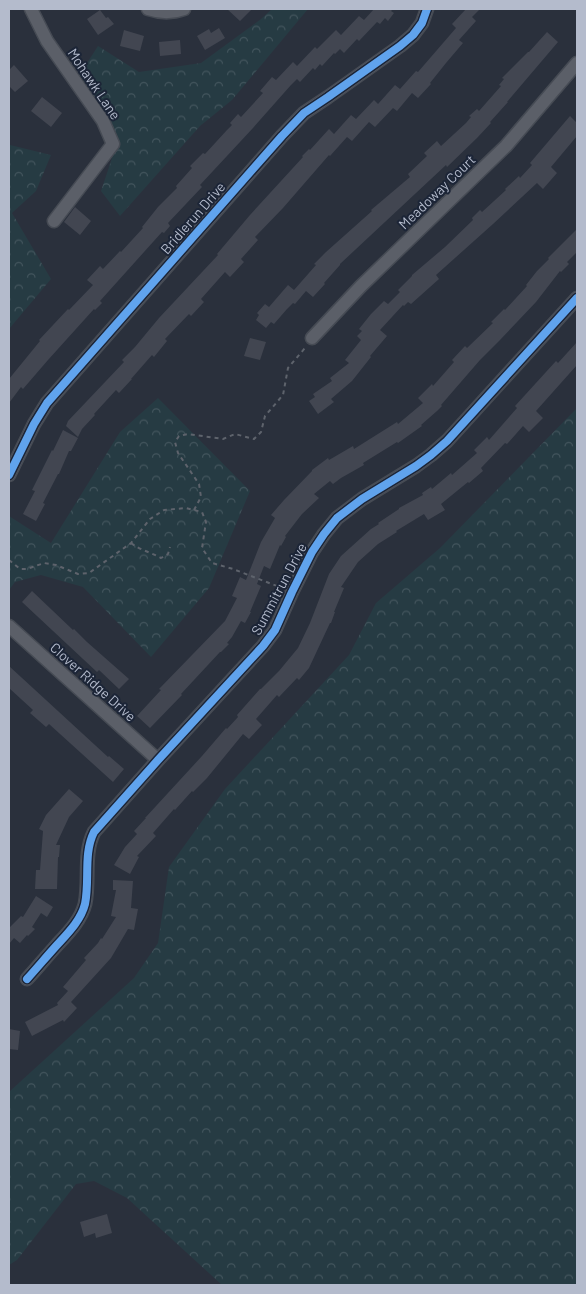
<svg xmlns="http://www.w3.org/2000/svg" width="586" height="1294" font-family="Barlow,sans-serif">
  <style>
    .forest { fill: url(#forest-crowns) }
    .building { fill: #424651 }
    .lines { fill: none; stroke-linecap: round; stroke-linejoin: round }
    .street-casing { stroke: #464b54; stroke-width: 15 }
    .path { stroke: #5e636c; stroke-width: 2; stroke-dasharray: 4 4; stroke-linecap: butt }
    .street { stroke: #5b5f68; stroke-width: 12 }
    .cycleway-casing { stroke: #1c2537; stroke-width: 11 }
    .cycleway { stroke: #60a3ed; stroke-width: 8 }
    .labels { text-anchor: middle; stroke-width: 4; stroke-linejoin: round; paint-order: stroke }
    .street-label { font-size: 14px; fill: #b4bbcc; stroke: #1c2537 }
  </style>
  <defs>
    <pattern id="forest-crowns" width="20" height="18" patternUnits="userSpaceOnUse" patternTransform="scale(1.25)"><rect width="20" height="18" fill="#263b43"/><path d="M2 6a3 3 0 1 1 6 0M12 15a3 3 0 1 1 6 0" fill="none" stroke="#43555d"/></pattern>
  </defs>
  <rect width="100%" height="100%" fill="#2a303c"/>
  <path class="forest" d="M272,9H308L232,100L200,126L120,216L101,191L118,140L78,77L98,46L139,72L201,63L261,19Z
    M9,143L10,145L51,155L36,191L12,213L51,279L9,329Z
    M158,398L250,491L209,588L151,657L83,587L41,575L15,582L9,590V516L51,543L120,432Z
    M577,408V1285H222L127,1198L94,1181L76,1184L17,1260L9,1265V1092L134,978L158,943L169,867L225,789L349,655L376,603L440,548Z"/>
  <path class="building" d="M227,9H252L240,21Z
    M374,9H393L391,11L394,13L388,21L385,18L380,24L377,22L359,41L357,39L344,53L340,49L335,54L334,53L322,66L320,64L315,70L313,68L300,82L297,79L291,85L253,128L200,185L202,187L168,223L170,226L164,233L162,232L100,301L102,303L95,310L94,309L48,360L23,389L21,387L9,403V379L40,341L39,340L68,309L69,310L93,285L87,280L100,266L103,269L120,251L121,252L143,228L142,227L158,207L177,188L176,186L192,168L190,166L203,153L205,154L227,130L232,125L230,123L238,114L241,117L263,93L260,91L272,77L276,80L293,62L297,66L315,47L317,49L336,30L341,35L359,16L364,20Z
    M466,9H480L472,17L476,21L459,40L463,43L446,63L430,83L431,84L418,98L412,93L397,111L393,108L375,127L369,122L352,141L347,137L330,156L329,155L283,208L255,237L258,240L241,259L244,262L230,277L225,272L201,299L204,302L191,316L189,314L165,339L167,341L154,357L152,355L131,379H132L119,393L116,390L94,414L95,415L82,429L78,437L66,426L68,421L124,362L122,360L135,347L159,318L218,255L217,254L250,215L303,157L302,156L309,149L310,150L329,129L334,134L351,115L356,119L374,100L378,104L395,85L400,89L416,71L418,72L456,28L452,24Z
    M100,10L106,18L108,17L114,24L98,35L87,19Z
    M219,28L225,38L205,50L197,36L209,29L211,33Z
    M124,30L144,36L140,51L120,46Z
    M547,32L558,42L507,102H508L490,122L491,123L477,138L447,167L446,165L340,264V265L324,283L325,284L313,297L306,291L295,304L293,303L287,309L274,324L271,322L266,328L256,320L259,315L257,313L265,304L269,307L288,285L294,290L316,265L314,264L326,252L372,211L371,210L410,177L408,174L427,156L424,153L437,141L441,146L466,123L471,117L469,116L477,109L479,111L501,86L499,85L504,79L502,78L528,52H529Z
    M180,40L181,54L160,56L159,42Z
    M14,65L28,81L15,92L9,86V70Z
    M42,97L62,113L51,127L31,111Z
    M570,116L577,123V136L551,167L557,173L543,189L537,183L493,224L436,275L439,279L411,304L408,302L404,306L403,305L380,330L387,336L370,356L371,357L352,381L331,399L334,402L318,414L309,401L315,397L313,394L332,381L330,378L349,363L345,360L361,340L357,336L362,331L359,329L371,314L384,301L388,304L400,292L398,290L412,276V275L445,247L473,220L472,218L480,210L482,212L506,190L505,189L519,176L520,178L532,165L530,163Z
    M75,207L91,221L80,235L64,222Z
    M577,229V252L567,262L569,264L561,272L560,271L536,302L500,340L480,360L441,405L442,406L437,411L421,425L422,426L398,443L397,442L363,463L364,465L341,478L333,484L330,481L314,494L319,498L302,514L285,536L286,537L281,546L280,545L270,569L264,566L257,584L261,586L250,612H251L245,623L241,621L232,637L227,643L229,644L221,652H220L181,694L182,695L150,728L137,716L161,690L159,689L225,621L237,598L232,596L240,577L246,580L261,542L275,518L271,515L284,500L312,471V470L328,458L329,460L353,446L354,449L397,422L398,424L423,403L418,398L432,384L433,386L454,362L452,360L465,346L467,348L493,323L491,322L504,309L505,310L527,286L526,285L537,271L549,259L548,258Z
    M250,338L266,342L260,360L244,356Z
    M577,342V365L536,411L543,418L529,432L523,426L507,444L505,443L481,468L483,471L469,483L468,482L441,504L445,510L428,520L424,514L396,531L397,532L378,544L358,562L341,587L344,588L334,612H335L331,623H330L309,668L299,680L297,678L279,697L277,695L256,719L262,725L249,739L243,734L207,778L193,792L192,791L175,810L174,809L153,833L156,836L137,856L139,857L130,874L114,865L125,847L137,834L134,831L146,818H145L202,756L226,728L227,729L238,717L237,715L260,689H261L279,671L298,648L310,623L329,574L341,556L371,529L379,524L378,523L399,509V508L423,495L422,493L431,487L432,489L451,473L452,475L477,453L474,450L487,437L489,440L517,408L515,406L556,361L558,363Z
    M63,430L78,438L71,451H69L59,474H58L43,503L45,504L36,521L23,514L35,491L32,490L52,450L53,451Z
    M32,591L73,630L74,629L87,642L129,679L119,689L99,670L97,672L83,659L22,602Z
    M9,666L108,757L109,756L124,769L113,782L49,724L46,727L30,713L33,710L9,688Z
    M69,789L83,801L69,817L56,845H60L59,857H58L57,889H35L36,870H40L43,831L39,829L46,815Z
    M113,880L133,881L131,908L138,909L134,930L128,929L111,958L71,1002L77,1008L64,1022L63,1020L32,1036L25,1022L58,1005L57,1003L68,991L63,987L86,960L84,958L98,943L101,938L102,939L116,917L111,916L116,890H113Z
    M36,896L53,907L47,917L41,913L32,927L35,929L28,936L27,935L20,943L14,938L9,944V928L21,916L23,917Z
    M9,1029L20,1031L18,1050L9,1049Z
    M107,1214L112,1233L96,1238L95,1233L84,1237L80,1222Z"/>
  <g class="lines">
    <defs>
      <path id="street" d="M31,9L47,41L103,121L113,144L54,221
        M148,9C160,13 173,13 184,9
        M312,338L361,286L506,146L577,63
        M9,475L34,424L47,403L282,136L304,113L328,97L400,46L413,35L422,23L427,9
        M9,626L158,760
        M27,979C37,968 47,956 57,945C68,933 81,920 85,904C90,880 83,854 94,832L158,760L263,646L275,630L292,592L312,552L324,534L337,518L362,499L416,466L431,455L447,441L577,298"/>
    </defs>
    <use href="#street" class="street-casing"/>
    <path class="path" d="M194,510L201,497L199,484L178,453L175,442L179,436L188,434L223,439L235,434L254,439L261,432L265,416L283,395L288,368L305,348
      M131,543C140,550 150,552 161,558L168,554L170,547
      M9,560L20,569H27L44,563L56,565L78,574L89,573L131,543L150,519L164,510L186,508L202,512L206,522L202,548L212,563L233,569L282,588"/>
    <use href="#street" class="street"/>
    <defs>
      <path id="cycleway" d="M9,475L34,424L47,403L282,136L304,113L328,97L400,46L413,35L422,23L427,9
        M27,979C37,968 47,956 57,945C68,933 81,920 85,904C90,880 83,854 94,832L158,760L263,646L275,630L292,592L312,552L324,534L337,518L362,499L416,466L431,455L447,441L577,298"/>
    </defs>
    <use href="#cycleway" class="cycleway-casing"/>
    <use href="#cycleway" class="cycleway"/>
  </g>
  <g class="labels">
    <g class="street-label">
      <text transform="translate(94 84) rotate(56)" y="5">Mohawk Lane</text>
      <text transform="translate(437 192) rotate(-44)" y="5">Meadoway Court</text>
      <text transform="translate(193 218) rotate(-49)" y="5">Bridlerun Drive</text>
      <text transform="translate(279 589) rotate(-62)" y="5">Summitrun Drive</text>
      <text transform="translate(93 682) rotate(42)" y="5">Clover Ridge Drive</text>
    </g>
  </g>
  <rect width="586" height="1294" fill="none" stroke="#b4bbcc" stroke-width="20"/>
</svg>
